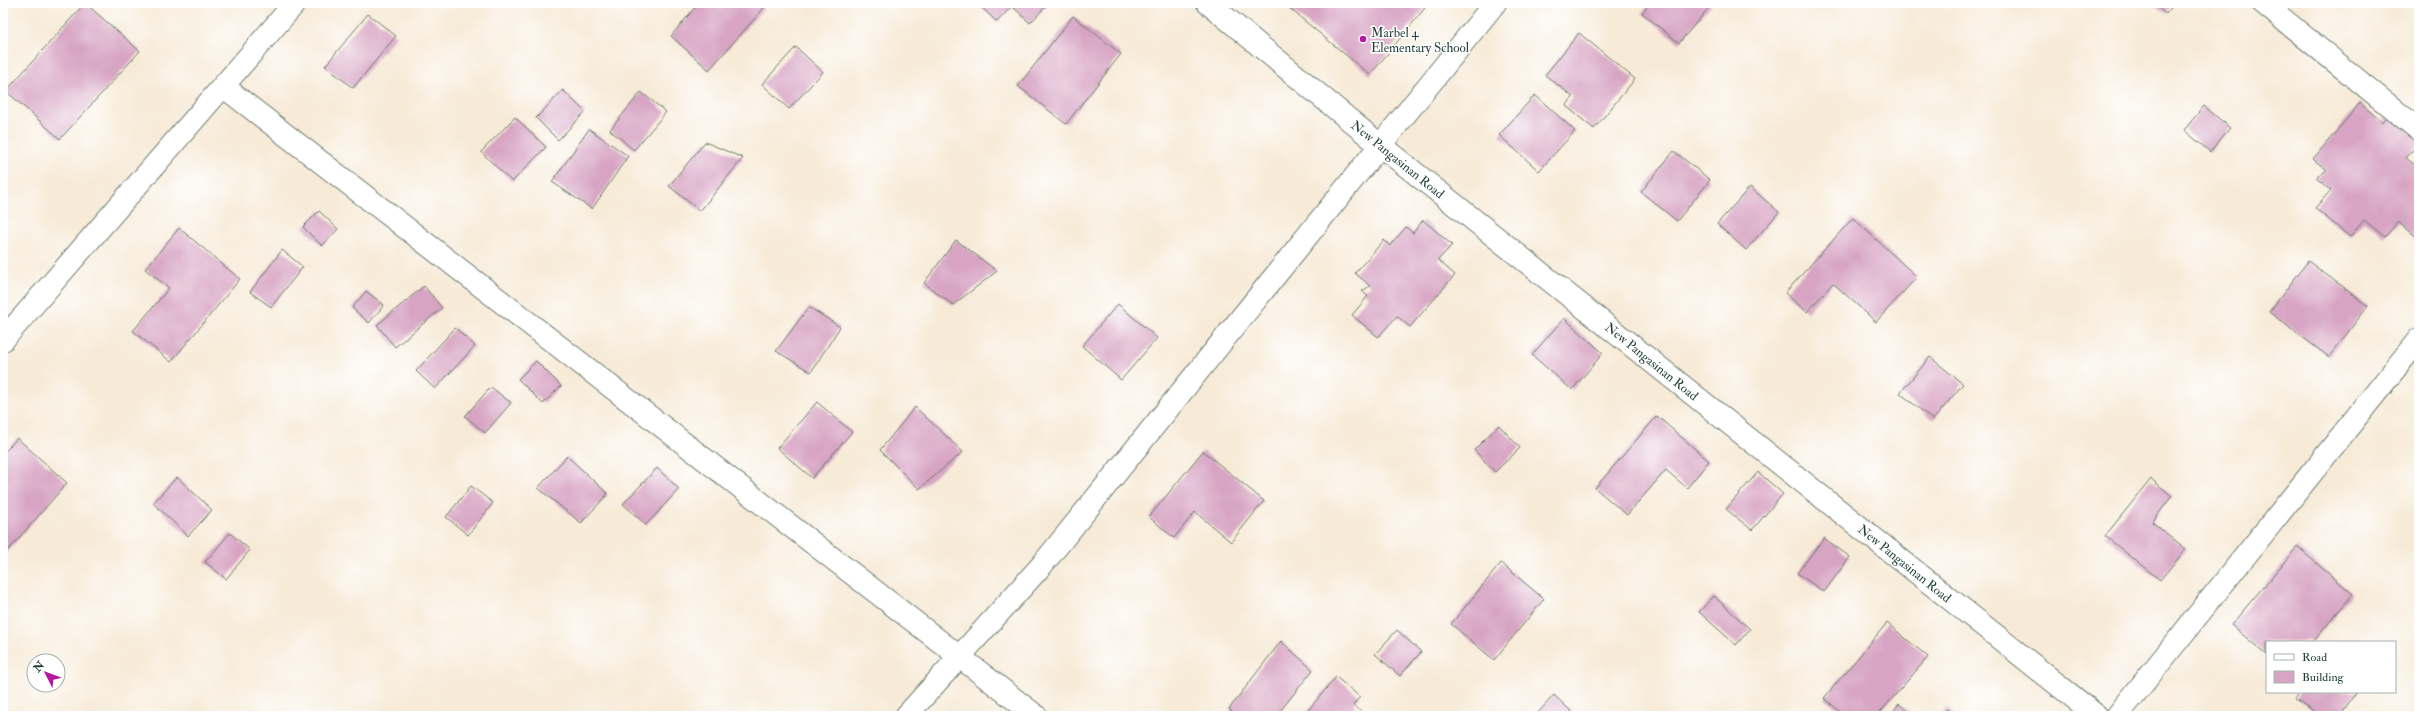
<svg xmlns="http://www.w3.org/2000/svg" width="2422" height="719" font-family="'IM FELL Double Pica',serif">
  <style>
    .building { fill: #d7a4c3 }
    .lines { fill: none; stroke-linecap: round; stroke-linejoin: round }
    .minor-casing { stroke: #6b7a6d; stroke-width: 24 }
    .major-casing { stroke: #6b7a6d; stroke-width: 24 }
    .minor { stroke: #fff; stroke-width: 22 }
    .major { stroke: #fff; stroke-width: 22 }
    .poi-dot { fill: #b5179e; stroke: #fff; stroke-width: 1.5 }
    .labels { text-anchor: middle; stroke-width: 3; stroke-linejoin: round; paint-order: stroke }
    .poi-label { font-size: 13px; fill: #1f3d34; stroke: #fff; text-anchor: start }
    .street-label { font-size: 13px; fill: #1f3d34; stroke: #fff }
  </style>
  <rect width="100%" height="100%" fill="#fff"/>
  <filter id="ink" filterUnits="userSpaceOnUse"><feTurbulence type="fractalNoise" baseFrequency=".025" numOctaves="2"/><feDisplacementMap in="SourceGraphic" scale="8" xChannelSelector="R" yChannelSelector="G"/><feConvolveMatrix kernelMatrix="1 2 1 2 8 2 1 2 1" color-interpolation-filters="sRGB"/></filter>
  <filter id="wash" filterUnits="userSpaceOnUse"><feTurbulence type="fractalNoise" baseFrequency=".012" numOctaves="4" result="noise"/><feDisplacementMap in="SourceGraphic" scale="16" xChannelSelector="R" yChannelSelector="G"/><feGaussianBlur stdDeviation="0.9" result="paint"/><feColorMatrix in="noise" values="0 0 0 0 0 0 0 0 0 0 0 0 0 0 0 0 0 1.4 0 .05"/><feComposite in="paint" operator="in"/></filter>
  <g filter="url(#wash)">
    <rect width="100%" height="100%" fill="#f7ebd8"/>
    <g id="blocks">
      <path class="building" d="M85,3L140,51L60,139L6,91Z
        M699,3H759L764,8L709,70L671,36Z
        M977,3H1049L1030,23L1012,6L997,22Z
        M1283,3H1429L1370,75Z
        M1650,3H1711L1712,4L1679,43L1642,13Z
        M2152,3H2175L2166,14Z
        M368,14L396,36L353,88L325,66Z
        M1073,16L1121,54L1066,124L1018,86Z
        M1579,33L1635,79L1594,129L1566,106L1573,97L1545,75Z
        M796,47L823,72L789,109L762,84Z
        M563,90L585,112L558,140L536,118Z
        M641,92L666,112L634,150L610,130Z
        M1535,95L1575,131L1539,171L1499,135Z
        M2360,103L2382,122L2392,110L2419,132V143L2406,158L2419,168V240L2398,222L2385,237L2364,220L2350,237L2315,208L2331,190L2316,178L2327,170L2313,159Z
        M2204,106L2230,128L2210,152L2184,130Z
        M515,117L546,147L512,182L481,152Z
        M589,129L628,156L592,209L552,182Z
        M705,142L743,158L700,211L669,186Z
        M1674,151L1710,180L1677,221L1641,192Z
        M1750,187L1779,212L1746,250L1717,224Z
        M319,211L338,229L322,246L303,227Z
        M1853,218L1917,277L1876,322L1833,283L1807,312L1785,293Z
        M1423,220L1452,245L1438,260L1455,275L1410,327L1397,316L1378,337L1352,315L1368,296L1362,291L1370,286L1355,273L1384,240L1390,246L1406,227L1413,233Z
        M179,228L240,279L171,362L133,331L169,288L145,269Z
        M956,240L997,271L953,305L924,283Z
        M282,250L303,267L271,307L250,292Z
        M2308,261L2368,306L2329,357L2269,312Z
        M424,286L442,308L395,347L377,325Z
        M366,291L384,305L369,323L352,308Z
        M1118,304L1157,338L1121,380L1082,346Z
        M809,307L840,327L811,372L776,351Z
        M1564,318L1603,353L1572,390L1532,355Z
        M455,328L475,346L435,389L416,371Z
        M1930,357L1963,384L1933,420L1900,393Z
        M536,361L561,386L543,404L518,379Z
        M491,387L511,403L485,433L465,416Z
        M817,402L852,432L812,478L777,448Z
        M915,407L963,452L919,489L880,450Z
        M1657,416L1709,461L1687,488L1666,470L1627,515L1595,488Z
        M1499,425L1520,448L1495,472L1474,450Z
        M17,438L67,483L6,553L3,551V454Z
        M1203,451L1264,501L1231,542L1195,512L1174,538L1149,517Z
        M567,456L608,494L581,523L538,488Z
        M657,468L679,489L646,525L623,504Z
        M1758,472L1783,494L1752,530L1726,509Z
        M177,477L212,510L188,536L153,503Z
        M2151,479L2172,496L2152,522L2186,549L2160,580L2105,536Z
        M471,486L493,503L468,535L446,517Z
        M230,533L250,550L226,579L205,562Z
        M1824,538L1850,557L1824,592L1797,573Z
        M2297,547L2353,594L2313,642H2267V655L2231,625Z
        M1501,563L1544,599L1494,660L1451,624Z
        M1714,596L1750,629L1736,645L1699,612Z
        M1887,623L1928,657L1877,716H1845L1824,698Z
        M1397,630L1421,652L1400,676L1375,654Z
        M1281,641L1313,670L1276,716H1237L1229,709Z
        M1336,677L1360,697L1353,705L1366,716L1305,714Z
        M2300,692H2356L2340,716H2322L2295,699Z
        M1554,695L1576,716H1535Z
        M1899,704L1914,716H1889Z
        M1947,709L1956,716H1939Z"/>
    </g>
  </g>
  <g filter="url(#ink)">
    <use href="#blocks" fill-opacity="0" stroke="#6b7a6d" stroke-width="1"/>
    <g class="lines">
      <defs>
        <path id="minor" d="M2263,3L2419,130
          M224,87L1036,716
          M3,340L295,3
          M906,716L1042,565L1495,3
          M2117,716L2419,339"/>
        <path id="major" d="M1208,3L1381,146L2097,716"/>
      </defs>
      <use href="#minor" class="minor-casing"/>
      <use href="#major" class="major-casing"/>
      <use href="#minor" class="minor"/>
      <use href="#major" class="major"/>
    </g>
  </g>
  <circle class="poi-dot" cx="1363" cy="39" r="4"/>
  <g class="labels">
    <g class="poi-label">
      <text x="1371" y="37">Marbel 4<tspan x="1371" dy="15">Elementary School</tspan></text>
    </g>
    <g class="street-label">
      <text transform="translate(1398 159) rotate(39)" y="5">New Pangasinan Road</text>
      <text transform="translate(1652 361) rotate(39)" y="5">New Pangasinan Road</text>
      <text transform="translate(1905 563) rotate(39)" y="5">New Pangasinan Road</text>
    </g>
  </g>
  <rect width="2422" height="719" fill="none" stroke="#fff" stroke-width="16"/>
  <rect x="2266" y="641" width="130" height="52" fill="#ffffff" stroke="#a5b1ae"/>
  <rect x="2274" y="654" width="20" height="6" fill="#ffffff" stroke="#a5b1ae"/>
  <text x="2302" y="661" font-size="12" fill="#1f3d34">Road</text>
  <rect x="2274" y="671" width="20" height="12" fill="#d7a4c3" stroke="#a5b1ae"/>
  <text x="2302" y="681" font-size="12" fill="#1f3d34">Building</text>
  <g transform="translate(46 673) rotate(312)"><circle r="19" fill="#ffffff" stroke="#a5b1ae"/>
  <path d="M0-3L7 15L0 10L-7 15Z" fill="#b5179e"/>
  <text y="-6" font-size="11" font-weight="bold" text-anchor="middle" fill="#1f3d34">N</text>
  </g>
</svg>
